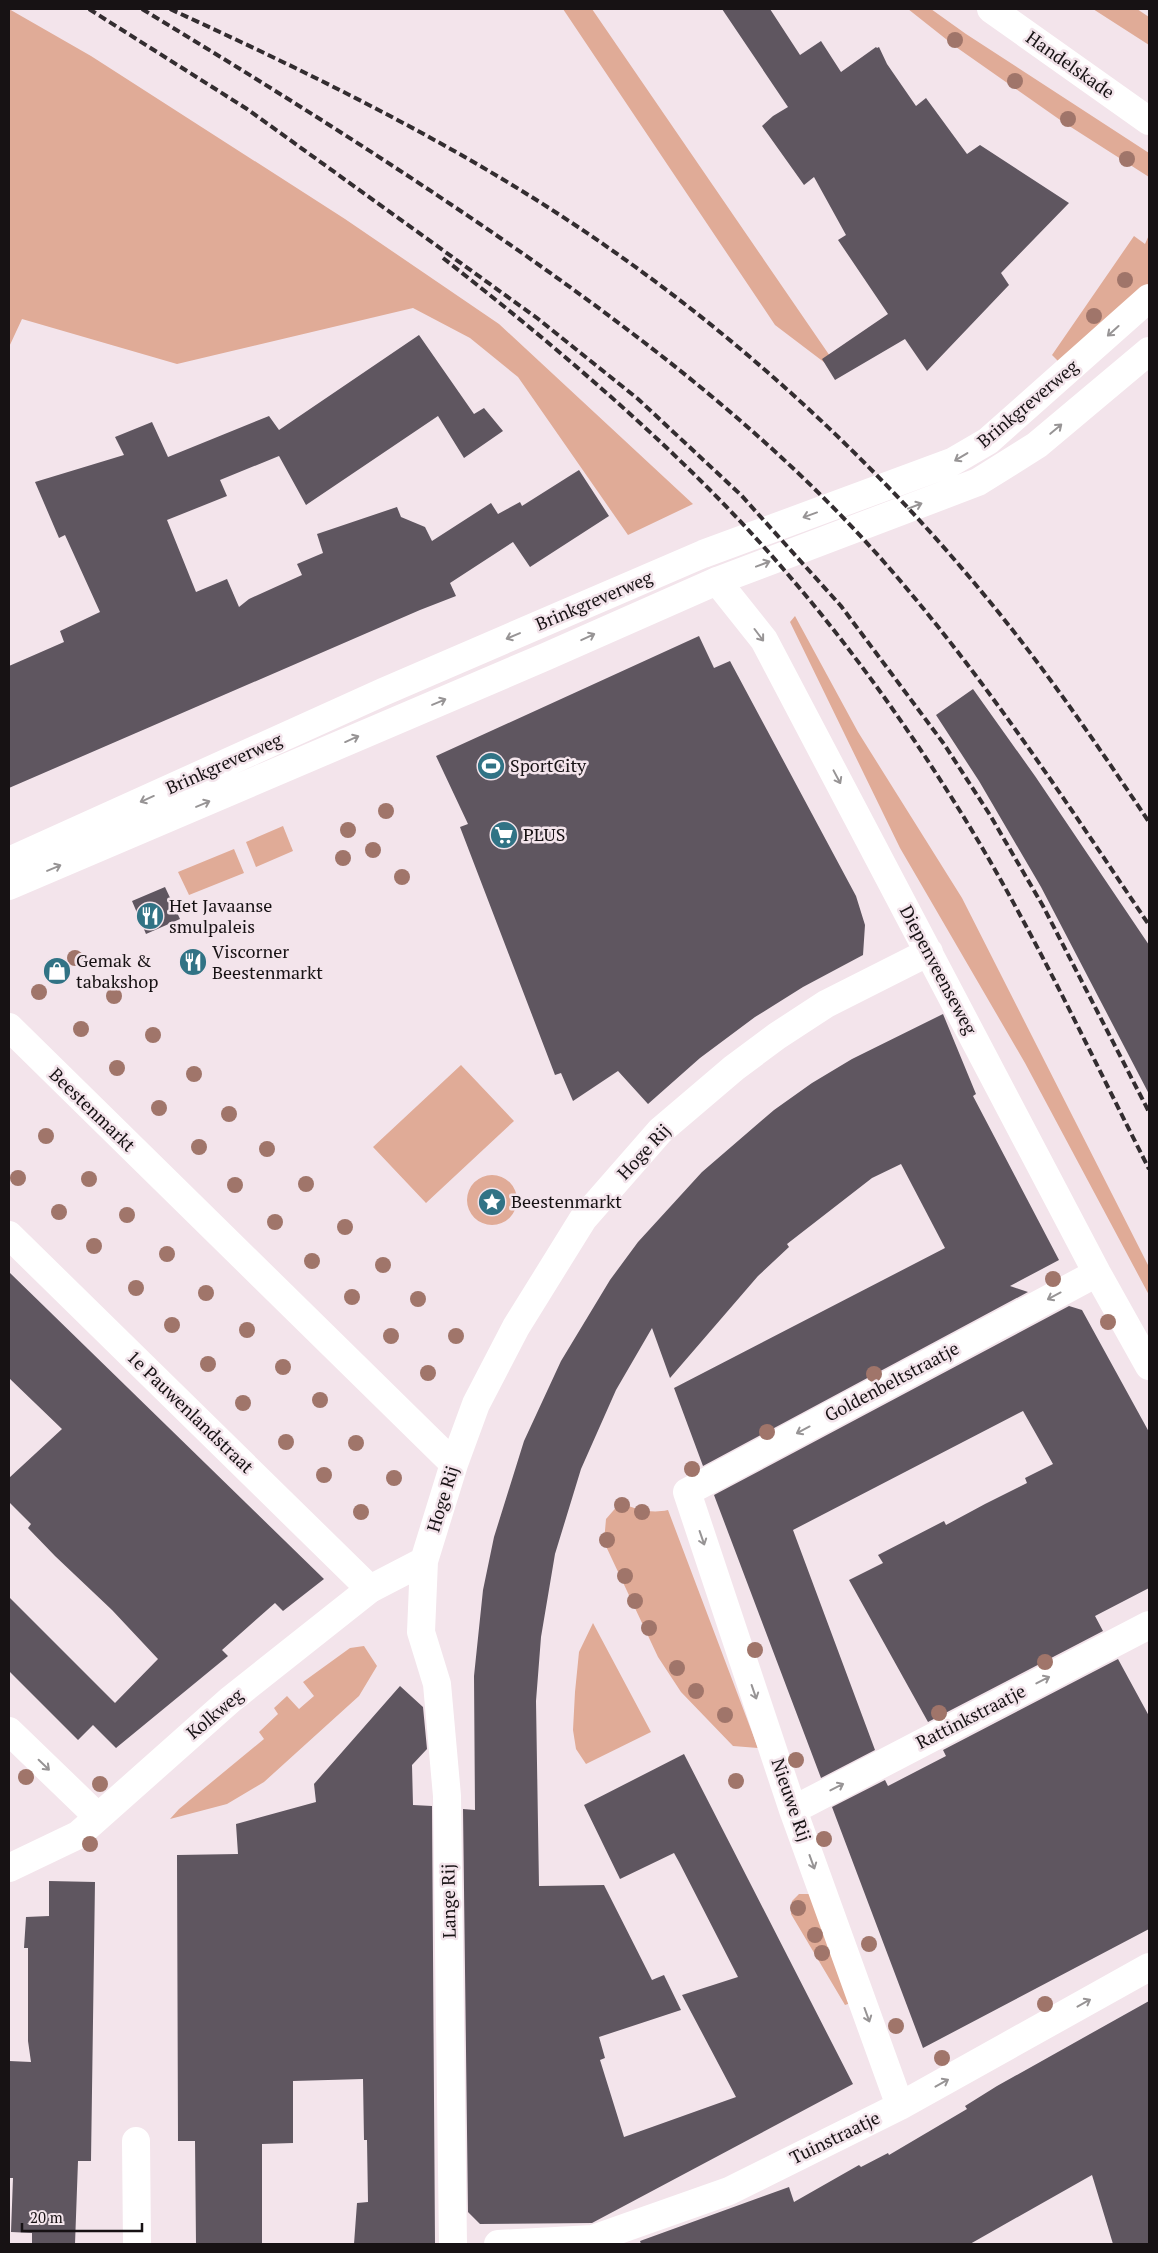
<svg xmlns="http://www.w3.org/2000/svg" width="1158" height="2253" font-family="'PT Serif',serif">
  <style>
    .green { fill: #e0ab97 }
    .building { fill: #5f5660 }
    .lines { fill: none; stroke-linecap: round; stroke-linejoin: round }
    .pedestrian { stroke: #fff; stroke-width: 28 }
    .minor { stroke: #fff; stroke-width: 28 }
    .tertiary { stroke: #fff; stroke-width: 28 }
    .rail { stroke: #332d30; stroke-width: 4; stroke-dasharray: 8 4; stroke-linecap: butt }
    .tree { fill: #a0756a }
    .oneway { stroke: #979495 }
    .labels { text-anchor: middle; stroke-width: 5; stroke-linejoin: round; paint-order: stroke }
    .street-label { font-size: 18px; fill: #171214; stroke: #f3e4eb }
    .poi-label { font-size: 18px; fill: #171214; stroke: #f3e4eb; text-anchor: start }
  </style>
  <rect width="100%" height="100%" fill="#f3e4eb"/>
  <path class="green" d="M9,9L91,56L345,219L499,324L693,504L628,535L518,377L470,338L413,308L177,364L22,319L9,347Z
    M563,9H592L832,359L833,369L775,325Z
    M908,9H931L966,34L1149,153V177L1063,122L956,47Z
    M1093,9H1137L1149,17V45Z
    M1149,235V284L1060,363L1052,355L1134,236L1145,244Z
    M795,616L858,732L962,898L1149,1267V1295L1025,1063L900,848L790,622Z
    M283,826L293,851L256,867L246,842Z
    M234,849L244,873L189,895L178,872Z
    M461,1065L514,1121L426,1203L373,1147Z
    M467 1200a25 25 0 1 1 50 0a25 25 0 1 1-50 0Z
    M620,1503C637,1509 650,1514 668,1510L758,1748L733,1746L681,1692L658,1657L604,1542L606,1519Z
    M593,1623L651,1732L586,1764L576,1749L573,1730L575,1692L579,1652Z
    M364,1646L377,1666L359,1696L264,1782L227,1804L170,1819L179,1809L264,1739L259,1732L278,1714L274,1708L287,1696L299,1709L314,1696L303,1682L350,1648Z
    M799,1894H813L851,2003L845,2005L791,1914L792,1901Z"/>
  <path class="building" d="M722,9H770L800,55L821,41L841,72L876,47L877,48L879,47L887,64L916,106L926,98L967,154L980,145L1069,203L1001,273L1009,285L927,371L905,339L835,380L822,359L888,314L838,240L846,235L814,177L804,185L762,126L773,116L788,107Z
    M419,335L474,414L484,408L503,431L464,458L438,416L306,505L279,456L220,480L227,496L167,520L196,592L227,579L239,607L249,599L302,575L297,564L323,553L317,534L397,507L401,517L425,527L432,541L491,503L498,514L520,502L522,506L579,470L609,516L530,567L513,542L450,583L456,596L420,610L9,788V666L64,642L60,631L100,612L65,535L59,538L35,482L124,455L115,437L152,422L168,457L269,416L279,430Z
    M699,636L714,668L730,661L856,896L865,925L863,955L803,987L755,1017L700,1058L648,1104L618,1071L573,1101L561,1073L555,1075L460,827L468,824L436,756Z
    M973,689L1035,776L1149,945V1094L1041,887L979,781L936,715Z
    M165,887L180,919L146,934L132,901Z
    M943,1014L976,1094L973,1096L1059,1260L1010,1286L1028,1292L703,1466L674,1388L945,1248L901,1164L872,1178L787,1244L789,1247L758,1276L670,1378L652,1328L616,1390L581,1469L555,1554L541,1637L536,1701L539,1886L604,1885L652,1980L664,1975L681,2010L599,2037L605,2058L600,2060L624,2137L736,2097L682,1995L738,1977L679,1862L674,1853L620,1879L584,1805L684,1754L853,2084L592,2223L480,2224L468,2212L463,1809L475,1810L474,1676L483,1590L494,1537L524,1441L561,1361L610,1280L638,1242L702,1172L774,1110L812,1083L852,1059Z
    M9,1272L324,1579L283,1611L275,1603L222,1650L228,1656L116,1748L93,1725L78,1740L9,1671V1597L115,1703L158,1659L112,1610L55,1556L28,1528L31,1524L9,1502V1478L62,1429L9,1378Z
    M1069,1306L1082,1310L1149,1432V1588L1095,1616L1103,1631L928,1722L849,1580L883,1563L878,1555L944,1521L946,1525L985,1504L1027,1483L1025,1478L1053,1464L1023,1411L793,1530L875,1750L821,1778L714,1495Z
    M1118,1659L1149,1716V1929L923,2048L832,1807L885,1780L888,1786L946,1756L943,1750Z
    M400,1686L423,1707L427,1749L412,1765L413,1805L432,1806L435,2244H354L357,2203L368,2202L367,2140H364L363,2079L293,2081V2143L262,2144V2244H196L195,2141H178L177,1855L238,1854L236,1824L316,1802L314,1784Z
    M49,1881L95,1882L91,2161H78L75,2244H32V2233L11,2232L13,2178H9V2061L31,2062L28,2041V1948H24L26,1917L49,1916Z
    M1149,2001V2244H1113L1092,2175L970,2244H641L640,2241L789,2187L794,2202L859,2165L861,2167L888,2153L889,2155L967,2109L965,2106L997,2086Z"/>
  <g class="lines">
    <path class="pedestrian" d="M9,1235L370,1589"/>
    <path class="minor" d="M717,581L764,640L1097,1273L1149,1366
      M9,1027L454,1464
      M9,1731L98,1817
      M793,1810L1149,1625
      M9,1868L78,1835L230,1700L370,1589L424,1561
      M900,2106L793,1810L687,1492L1097,1273
      M136,2141L137,2244
      M453,2244L447,1796L437,1684L421,1632L424,1561L454,1464L476,1404L516,1327L583,1219L660,1131L734,1068L777,1036L826,1004L929,952
      M498,2244L593,2239L729,2191L900,2106L1149,1967"/>
    <path class="tertiary" d="M991,9L1149,121
      M9,861L383,692L703,554L952,462L988,441L1149,298
      M9,886L545,657L717,581L978,482L1037,445L1149,351"/>
    <path class="rail" d="M89,9L247,109L537,318L638,399L741,495L841,606L944,744L990,815L1043,906L1149,1112
      M142,9C274,89 405,171 532,260C658,349 781,445 884,562C983,675 1065,800 1149,925
      M170,9C290,64 410,122 522,191C694,297 852,435 981,591C1042,664 1096,743 1149,822
      M443,258C535,330 625,405 708,488C799,579 879,683 948,792C1025,912 1085,1043 1149,1169"/>
  </g>
  <g class="tree">
    <circle cx="955" cy="40" r="8"/>
    <circle cx="1015" cy="81" r="8"/>
    <circle cx="1068" cy="119" r="8"/>
    <circle cx="1127" cy="159" r="8"/>
    <circle cx="1125" cy="280" r="8"/>
    <circle cx="1094" cy="316" r="8"/>
    <circle cx="386" cy="811" r="8"/>
    <circle cx="348" cy="830" r="8"/>
    <circle cx="373" cy="850" r="8"/>
    <circle cx="343" cy="858" r="8"/>
    <circle cx="402" cy="877" r="8"/>
    <circle cx="75" cy="958" r="8"/>
    <circle cx="39" cy="992" r="8"/>
    <circle cx="114" cy="996" r="8"/>
    <circle cx="81" cy="1029" r="8"/>
    <circle cx="153" cy="1035" r="8"/>
    <circle cx="117" cy="1068" r="8"/>
    <circle cx="194" cy="1074" r="8"/>
    <circle cx="159" cy="1108" r="8"/>
    <circle cx="229" cy="1114" r="8"/>
    <circle cx="46" cy="1136" r="8"/>
    <circle cx="199" cy="1147" r="8"/>
    <circle cx="267" cy="1149" r="8"/>
    <circle cx="18" cy="1178" r="8"/>
    <circle cx="89" cy="1179" r="8"/>
    <circle cx="306" cy="1184" r="8"/>
    <circle cx="235" cy="1185" r="8"/>
    <circle cx="59" cy="1212" r="8"/>
    <circle cx="127" cy="1215" r="8"/>
    <circle cx="275" cy="1222" r="8"/>
    <circle cx="345" cy="1227" r="8"/>
    <circle cx="94" cy="1246" r="8"/>
    <circle cx="167" cy="1254" r="8"/>
    <circle cx="312" cy="1261" r="8"/>
    <circle cx="383" cy="1265" r="8"/>
    <circle cx="1053" cy="1279" r="8"/>
    <circle cx="136" cy="1288" r="8"/>
    <circle cx="206" cy="1293" r="8"/>
    <circle cx="352" cy="1297" r="8"/>
    <circle cx="418" cy="1299" r="8"/>
    <circle cx="1108" cy="1322" r="8"/>
    <circle cx="172" cy="1325" r="8"/>
    <circle cx="247" cy="1330" r="8"/>
    <circle cx="391" cy="1336" r="8"/>
    <circle cx="456" cy="1336" r="8"/>
    <circle cx="208" cy="1364" r="8"/>
    <circle cx="283" cy="1367" r="8"/>
    <circle cx="428" cy="1373" r="8"/>
    <circle cx="874" cy="1374" r="8"/>
    <circle cx="320" cy="1400" r="8"/>
    <circle cx="243" cy="1403" r="8"/>
    <circle cx="767" cy="1432" r="8"/>
    <circle cx="286" cy="1442" r="8"/>
    <circle cx="356" cy="1443" r="8"/>
    <circle cx="692" cy="1469" r="8"/>
    <circle cx="324" cy="1475" r="8"/>
    <circle cx="394" cy="1478" r="8"/>
    <circle cx="622" cy="1505" r="8"/>
    <circle cx="361" cy="1512" r="8"/>
    <circle cx="642" cy="1512" r="8"/>
    <circle cx="607" cy="1540" r="8"/>
    <circle cx="625" cy="1576" r="8"/>
    <circle cx="635" cy="1601" r="8"/>
    <circle cx="649" cy="1628" r="8"/>
    <circle cx="755" cy="1650" r="8"/>
    <circle cx="1045" cy="1662" r="8"/>
    <circle cx="677" cy="1668" r="8"/>
    <circle cx="696" cy="1691" r="8"/>
    <circle cx="939" cy="1713" r="8"/>
    <circle cx="725" cy="1715" r="8"/>
    <circle cx="796" cy="1760" r="8"/>
    <circle cx="26" cy="1777" r="8"/>
    <circle cx="736" cy="1781" r="8"/>
    <circle cx="100" cy="1784" r="8"/>
    <circle cx="824" cy="1839" r="8"/>
    <circle cx="90" cy="1844" r="8"/>
    <circle cx="798" cy="1908" r="8"/>
    <circle cx="815" cy="1935" r="8"/>
    <circle cx="869" cy="1944" r="8"/>
    <circle cx="822" cy="1953" r="8"/>
    <circle cx="1045" cy="2004" r="8"/>
    <circle cx="896" cy="2026" r="8"/>
    <circle cx="942" cy="2058" r="8"/>
  </g>
  <defs><path id="oneway-shaft" d="M-6 0H5M1.5-3L5.5 0L1.5 3" fill="none" stroke-width="1.6" stroke-linecap="round" stroke-linejoin="round" transform="scale(1.25)"/></defs>
  <g class="oneway">
    <use href="#oneway-shaft" transform="translate(1113 331) rotate(138)"/>
    <use href="#oneway-shaft" transform="translate(1056 429) rotate(-40)"/>
    <use href="#oneway-shaft" transform="translate(961 457) rotate(149)"/>
    <use href="#oneway-shaft" transform="translate(915 506) rotate(-21)"/>
    <use href="#oneway-shaft" transform="translate(810 515) rotate(160)"/>
    <use href="#oneway-shaft" transform="translate(763 564) rotate(-21)"/>
    <use href="#oneway-shaft" transform="translate(759 635) rotate(53)"/>
    <use href="#oneway-shaft" transform="translate(513 636) rotate(157)"/>
    <use href="#oneway-shaft" transform="translate(588 637) rotate(-25)"/>
    <use href="#oneway-shaft" transform="translate(439 702) rotate(-23)"/>
    <use href="#oneway-shaft" transform="translate(352 739) rotate(-24)"/>
    <use href="#oneway-shaft" transform="translate(837 777) rotate(62)"/>
    <use href="#oneway-shaft" transform="translate(147 799) rotate(156)"/>
    <use href="#oneway-shaft" transform="translate(203 804) rotate(-23)"/>
    <use href="#oneway-shaft" transform="translate(54 868) rotate(-23)"/>
    <use href="#oneway-shaft" transform="translate(1054 1296) rotate(152)"/>
    <use href="#oneway-shaft" transform="translate(803 1430) rotate(152)"/>
    <use href="#oneway-shaft" transform="translate(702 1538) rotate(71)"/>
    <use href="#oneway-shaft" transform="translate(1043 1680) rotate(-27)"/>
    <use href="#oneway-shaft" transform="translate(754 1692) rotate(71)"/>
    <use href="#oneway-shaft" transform="translate(44 1765) rotate(44)"/>
    <use href="#oneway-shaft" transform="translate(837 1787) rotate(-27)"/>
    <use href="#oneway-shaft" transform="translate(812 1862) rotate(70)"/>
    <use href="#oneway-shaft" transform="translate(1084 2003) rotate(-29)"/>
    <use href="#oneway-shaft" transform="translate(867 2015) rotate(70)"/>
    <use href="#oneway-shaft" transform="translate(942 2083) rotate(-29)"/>
  </g>
  <defs>
    <symbol id="stadium-disc" viewBox="-11 -11 22 22"><circle r="9.5" fill="#317385" stroke="#f3e4eb"/><path d="M0-5a6.5 5 0 1 0 0 10a6.5 5 0 1 0 0-10ZM-3.5-1.8h7v3.6h-7Z" fill="#fff"/></symbol>
    <symbol id="supermarket-disc" viewBox="-11 -11 22 22"><circle r="9.5" fill="#317385" stroke="#f3e4eb"/><path d="M-6-5.5h2.5l.6 2H6L4.5 2H-2.5L-4.4-4H-6ZM-1.5 3.2a1.3 1.3 0 1 0 .1 0ZM3 3.2a1.3 1.3 0 1 0 .1 0Z" fill="#fff"/></symbol>
    <symbol id="restaurant-disc" viewBox="-11 -11 22 22"><circle r="9.5" fill="#317385" stroke="#f3e4eb"/><path d="M-5-6h1v4h1v-4h1v4h1v-4h1v5L-1.5 .5V6h-2V.5L-5-1ZM5-6V6H3V1.5H1.5Q1.5-4 5-6Z" fill="#fff"/></symbol>
    <symbol id="shop-disc" viewBox="-11 -11 22 22"><circle r="9.5" fill="#317385" stroke="#f3e4eb"/><path d="M-5-2.5h2.3a2.7 3.5 0 0 1 5.4 0H5L5.5 6h-11ZM-1.5-2.5h3a1.5 2.3 0 0 0-3 0Z" fill="#fff"/></symbol>
    <symbol id="sight-disc" viewBox="-11 -11 22 22"><circle r="9.5" fill="#317385" stroke="#f3e4eb"/><path d="M0-6L1.8-2.2L6-1.7L2.9 1.2L3.7 5.4L0 3.3L-3.7 5.4L-2.9 1.2L-6-1.7L-1.8-2.2Z" fill="#fff"/></symbol>
  </defs>
  <g fill-rule="evenodd">
    <use href="#stadium-disc" x="475" y="750" width="32" height="32"/>
    <use href="#supermarket-disc" x="488" y="819" width="32" height="32"/>
    <use href="#restaurant-disc" x="134" y="900" width="32" height="32"/>
    <use href="#restaurant-disc" x="177" y="946" width="32" height="32"/>
    <use href="#shop-disc" x="41" y="955" width="32" height="32"/>
    <use href="#sight-disc" x="476" y="1186" width="32" height="32"/>
  </g>
  <g class="labels">
    <g class="street-label">
      <text transform="translate(1070 65) rotate(35)" y="6">Handelskade</text>
      <text transform="translate(1028 404) rotate(-40)" y="6">Brinkgreverweg</text>
      <text transform="translate(594 601) rotate(-23)" y="6">Brinkgreverweg</text>
      <text transform="translate(224 764) rotate(-24)" y="6">Brinkgreverweg</text>
      <text transform="translate(938 970) rotate(62)" y="6">Diepenveenseweg</text>
      <text transform="translate(92 1110) rotate(44)" y="6">Beestenmarkt</text>
      <text transform="translate(644 1152) rotate(-47)" y="6">Hoge Rij</text>
      <text transform="translate(892 1382) rotate(-28)" y="6">Goldenbeltstraatje</text>
      <text transform="translate(190 1412) rotate(44)" y="6">1e Pauwenlandstraat</text>
      <text transform="translate(443 1499) rotate(-73)" y="6">Hoge Rij</text>
      <text transform="translate(215 1714) rotate(-40)" y="6">Kolkweg</text>
      <text transform="translate(971 1717) rotate(-27)" y="6">Rattinkstraatje</text>
      <text transform="translate(791 1800) rotate(71)" y="6">Nieuwe Rij</text>
      <text transform="translate(449 1901) rotate(-91)" y="6">Lange Rij</text>
      <text transform="translate(835 2138) rotate(-26)" y="6">Tuinstraatje</text>
    </g>
    <g class="poi-label">
      <text x="510" y="772">SportCity</text>
      <text x="523" y="841">PLUS</text>
      <text x="169" y="912">Het Javaanse<tspan x="169" dy="21">smulpaleis</tspan></text>
      <text x="212" y="958">Viscorner<tspan x="212" dy="21">Beestenmarkt</tspan></text>
      <text x="76" y="967">Gemak &amp;<tspan x="76" dy="21">tabakshop</tspan></text>
      <text x="511" y="1208">Beestenmarkt</text>
    </g>
  </g>
  <rect width="1158" height="2253" fill="none" stroke="#171214" stroke-width="20"/>
  <path d="M22 2223v8h120v-8" fill="none" stroke="#171214" stroke-width="2.5"/>
  <text x="30" y="2223" font-size="15" fill="#171214" stroke="#f3e4eb" stroke-width="4" paint-order="stroke">20 m</text>
</svg>
